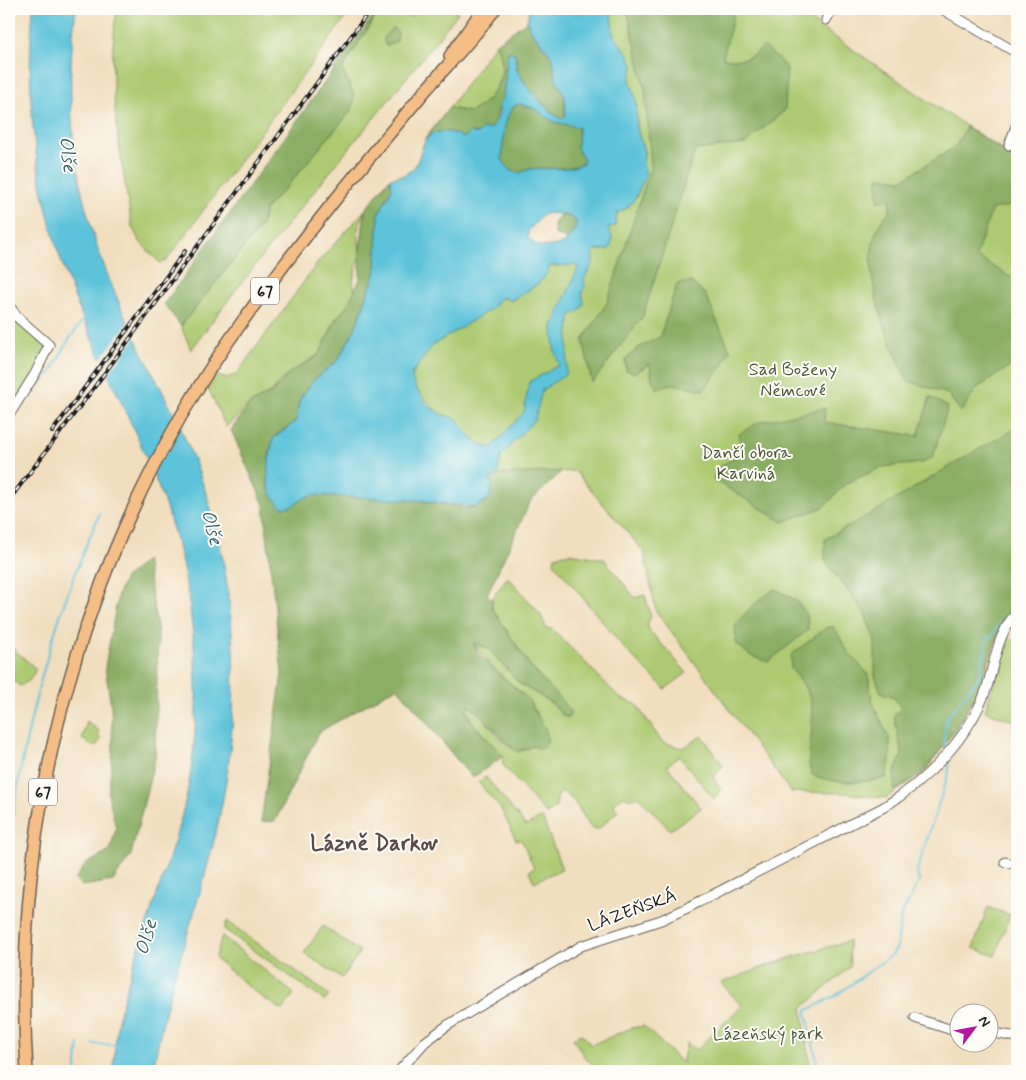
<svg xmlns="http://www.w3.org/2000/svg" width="1026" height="1080" font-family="Mynerve,sans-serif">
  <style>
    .green { fill: #adca72; stroke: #647347 }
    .forest { fill: #8aae64; stroke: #536540 }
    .water { fill: #5dc3da; stroke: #3c707b; fill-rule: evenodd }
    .pier { fill: #f1debe }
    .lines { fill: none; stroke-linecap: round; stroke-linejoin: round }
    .stream { stroke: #5dc3da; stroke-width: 2 }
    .minor-casing { stroke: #676055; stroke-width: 11 }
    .major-casing { stroke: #676055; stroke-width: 14 }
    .minor { stroke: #fff; stroke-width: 9 }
    .major { stroke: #f6be87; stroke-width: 11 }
    .rail-casing { stroke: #1c1c1c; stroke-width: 4 }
    .rail { stroke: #fdfcf7; stroke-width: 2; stroke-dasharray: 5.5; stroke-linecap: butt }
    .labels { text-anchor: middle; stroke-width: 4; stroke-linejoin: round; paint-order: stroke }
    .shield { fill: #fdfcf7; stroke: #605f5e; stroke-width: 1 }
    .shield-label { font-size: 16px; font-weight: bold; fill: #1c1c1c }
    .park-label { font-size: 18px; fill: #4f593a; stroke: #fdfcf7 }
    .street-label { font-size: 18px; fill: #1c1c1c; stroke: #fdfcf7 }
    .water-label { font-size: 19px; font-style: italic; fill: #365f68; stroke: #fdfcf7 }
    .district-label { font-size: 22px; font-weight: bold; fill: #5c4a49; stroke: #fdfcf7 }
  </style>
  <rect width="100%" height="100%" fill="#fdfcf7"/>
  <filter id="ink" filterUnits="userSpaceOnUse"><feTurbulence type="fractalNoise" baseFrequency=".02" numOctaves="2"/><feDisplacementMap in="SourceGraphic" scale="10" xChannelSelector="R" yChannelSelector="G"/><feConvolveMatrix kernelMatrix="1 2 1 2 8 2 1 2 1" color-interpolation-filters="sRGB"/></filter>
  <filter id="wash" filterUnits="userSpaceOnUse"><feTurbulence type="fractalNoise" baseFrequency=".0096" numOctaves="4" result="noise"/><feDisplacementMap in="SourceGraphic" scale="20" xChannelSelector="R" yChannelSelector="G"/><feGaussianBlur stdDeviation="1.12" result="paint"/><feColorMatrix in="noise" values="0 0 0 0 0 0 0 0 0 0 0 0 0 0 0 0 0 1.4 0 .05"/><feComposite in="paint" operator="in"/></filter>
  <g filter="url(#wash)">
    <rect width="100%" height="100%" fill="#f1debe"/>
    <path class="green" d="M117,9H352L166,261L160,263L140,242L132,227C121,156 105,80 117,9Z
      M380,9H397L396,12L411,17L416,9H451L458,13C370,126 275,234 191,350L181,326L187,318L262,225L265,209L290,183L335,127L344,120L354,96L342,69Z
      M611,9H803L814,23L943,111L1017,159V608L1002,625L977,694L957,727L925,772L886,798L844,793L791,792L656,611L644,552L575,471L496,475L501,456L491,448L481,444L469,436L459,422L438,413L415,387L411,378L419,361L433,345L491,309L500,298H505L511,301C528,289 543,286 550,266L593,263L592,257L595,250H605L612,242L608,228L615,226L617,213L627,208L636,197L646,174L643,164L644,152L637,129L636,101L630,80L633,66L629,55L613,34Z
      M496,43C499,52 503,60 502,70C500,87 485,106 470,112L449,108Z
      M365,210L358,228L360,255L353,281L355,292L346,308L337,317L320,353L281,380L273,391L250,404L226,427L207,386L214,375L225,378L236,375L319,261Z
      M9,305L49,345L9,415Z
      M570,553L604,559L635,598L645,595L651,617L647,624L650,631L687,673L665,689L625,649L554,563L555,556Z
      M509,578L541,615L546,628L552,629L621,699L636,704L662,742L683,748L702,736L723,765L713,778L721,789L714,799L679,756L667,766L701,808L670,830L638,796L631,799L624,796L613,804L618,811L598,829L591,828L574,801L562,791L557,798L556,808L546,814L502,764L504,757L473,723L466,709L471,706C481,714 505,746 515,750C521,753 527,749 533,746L539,718L528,699L490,665L474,643L489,649L519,683L553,704L567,718L570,710L530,666L492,608V599L506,579Z
      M1008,637L1017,641V722L985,711Z
      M9,645L36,669L30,680L20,686L9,677Z
      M87,721L99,731L98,734L101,739L96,746H93L82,739Z
      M486,777L526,826L542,817L562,869L534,882L529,871L534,868L523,843L521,840H516L501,809L478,782Z
      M988,907L1010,915L995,956L973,948Z
      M227,921L329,995L325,1001L224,929Z
      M323,926L360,952L342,978L304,953Z
      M222,936L294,994L282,1010L260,996L215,958Z
      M849,941L850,967L802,1008L811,1071H601L585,1058L573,1038L582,1034L591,1045L631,1028L644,1026L682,1063L687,1043L696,1050L742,1006L721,983L783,960Z"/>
    <path class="forest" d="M378,9H380L342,69L354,96L352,110L290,183L265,209L262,224L181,326L164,304Z
      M627,9H732L733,17L723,58C741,61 751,60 764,46L787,68L785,110L745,144L695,150L643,316L592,383L583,340L607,303L651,166L645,90Z
      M527,21L532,33L552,56L556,79L565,97V117L562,119L557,117L533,94L518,72L516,57L508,52L503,98C497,106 498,117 492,128L483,129L478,134L471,132L464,138C449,135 439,127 424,140L449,108L470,112C485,106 500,87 502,70C503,60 499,52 496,43Z
      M393,28L398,32L397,41L386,46C381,38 387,33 393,28Z
      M519,104L533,108L554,122L578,127L579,154L585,160L583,163C567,172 548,166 530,169C525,170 522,174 515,172C509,171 505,166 502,159C503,147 502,106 519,104Z
      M966,127L1017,161V180L1010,206L992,209L976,256L1012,278L1017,276V362L977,388L961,412L948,394L908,381C887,338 848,250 890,211V198L878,202V177L902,180L956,146Z
      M390,178L392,189L379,213L376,271L355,329L338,360L313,381L300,399L296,421L274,437L269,455L268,487L280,505L313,495L416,500L466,508L476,507L487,501L492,484L490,480L493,475L562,471L530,502L487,595L492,599V608L530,666L570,710V716L564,717L553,704L519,683L489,649L474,643C478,661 513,685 527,698C531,702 532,707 535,712C541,722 556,740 541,749L533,746L517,752C505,743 478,708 468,706L466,709C470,726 492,744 504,756L472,778L397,687L319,732L275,821L261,822L282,674L264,505L231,430L250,404L273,392L290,372L315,358L320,353L337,317L346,308L360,279V251L365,210Z
      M560,215L574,218L577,225L567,241L564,238L555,234L554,224Z
      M691,282L705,294L730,350L723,365L704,390L672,384L657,388L652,381L650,364L634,373L626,370L625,360L638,348L660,337L677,284Z
      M930,397L948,407L933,457L922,463L882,467L845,484L824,507L783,522L713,479L718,468L740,454L739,434L759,422L825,408L824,422L918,436Z
      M1017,428V606L1001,625L977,693L949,738L924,771L894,791L895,771L902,755L894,716L901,708L894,697L881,692L875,676V641L864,612L825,561V539C891,505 951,463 1017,428Z
      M146,560L158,633L155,758L131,855L113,881L82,886L75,879L86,864L110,851L116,828L108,794L113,752L111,706L105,667L118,594L125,578Z
      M774,589C795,597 809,607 808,630L768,662L751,656L736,644L735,625L751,607Z
      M827,627H834L848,652L868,674L872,701L890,740V761L886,778C861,783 834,785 811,774C808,764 809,757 810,747C814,711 816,697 791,669V655Z"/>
    <path class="water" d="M33,9H76C66,76 70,158 90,223C99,256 113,289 127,321C147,365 172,406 190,450C207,491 220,535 226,578C238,657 236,736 220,814C202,901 167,983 153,1071H113C115,1057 115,1042 117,1027C119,1011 125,995 129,979C147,917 173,857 187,794C200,727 198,662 188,595C173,488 113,396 74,296C37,202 24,109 33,9Z
      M529,9H611L613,34L629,55L633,66L630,80L636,101L637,129L644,152L643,164L646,174L636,197L627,208L617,213L615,226L608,228L612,237L611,247L607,250L598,249L593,253V263L584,279L585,286L582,292L584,304L580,310L570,316L566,374L542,390L535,419L501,456L497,474L490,479L492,484L490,498L476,507L416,500L313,495C301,497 294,509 282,507C260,488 269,464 273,439L296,421L300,399L313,381L338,360L355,329L376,271L379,213L392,189L390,178L404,175L414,168C425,149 420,126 453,133C457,134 459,137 464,138L471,132L478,134L482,129L492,128L499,114V103L503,98L508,52L515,53C516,60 515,67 518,72C523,83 551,116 562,119L566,115L565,97L556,79L552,56L530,29L527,21ZM519,104L533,108L554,122L578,127C582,141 570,144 584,158L583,163C569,172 546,167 530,169C525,170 522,174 515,172C509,171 505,165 502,159C503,147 503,106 519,104ZM549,213L568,215L576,221V227L565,243C552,246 537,251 528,237V231L543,215ZM576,265L578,268L553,326L554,348L559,365L529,382L524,412L492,447C475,450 467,429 457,420C451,415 445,416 439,413C428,408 410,384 412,373L433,345L491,309L500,298H507L510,301C526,290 544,285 550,266Z"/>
    <path class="pier" d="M130,320L137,335L107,376L100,360Z"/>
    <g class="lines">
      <path class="stream" d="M23,401L52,371L68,341L85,317
        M946,749L944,740L946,719L979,677L987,641L1017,602
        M9,845C23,731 53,618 100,513
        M93,1044L116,1045
        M76,1071L79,1044
        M819,1071L806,1011L835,996L893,954L897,947L901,915L919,882L917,870L949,772L948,758"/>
    </g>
  </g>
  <g filter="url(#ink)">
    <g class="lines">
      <defs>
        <path id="minor" d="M942,9L1017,53
          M826,20L832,9
          M1009,145L1017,124
          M9,305L17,317L49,345L35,374L9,415
          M1005,862L1017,865
          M915,1018L958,1032
          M988,1032L1017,1037
          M399,1071L425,1042L448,1025L581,946L661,920L685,909L884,807C927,780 969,738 986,690C995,663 997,633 1017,612"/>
        <path id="major" d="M450,56L483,9
          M27,1071C10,806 87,538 242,322C299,242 362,166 425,91C449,63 474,38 495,9"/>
      </defs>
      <use href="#minor" class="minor-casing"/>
      <use href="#major" class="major-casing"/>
      <use href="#minor" class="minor"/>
      <use href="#major" class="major"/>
      <defs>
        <path id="rail" d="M52,432L185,251
          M9,500L90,393L371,9"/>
      </defs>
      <use href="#rail" class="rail-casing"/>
      <use href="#rail" class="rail"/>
    </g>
  </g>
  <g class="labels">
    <g class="shield">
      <rect x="251" y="277.5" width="28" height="27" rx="4"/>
      <rect x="29" y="778.5" width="28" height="27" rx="4"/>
    </g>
    <g class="shield-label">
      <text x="265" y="297">67</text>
      <text x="43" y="798">67</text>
    </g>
    <g class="park-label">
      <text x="793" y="375">Sad Boženy<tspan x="793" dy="21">Němcové</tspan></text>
      <text x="746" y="458">Dančí obora<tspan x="746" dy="21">Karviná</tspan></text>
      <text x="768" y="1039">Lázeňský park</text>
    </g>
    <g class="street-label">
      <text transform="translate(632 910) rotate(-20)" y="6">LÁZEŇSKÁ</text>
    </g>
    <g class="water-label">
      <text transform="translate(69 154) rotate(83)" y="7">Olše</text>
      <text transform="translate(213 527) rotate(75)" y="7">Olše</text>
      <text transform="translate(145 937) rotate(-74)" y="7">Olše</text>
    </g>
    <g class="district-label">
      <text x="374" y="850">Lázně Darkov</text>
    </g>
  </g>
  <rect width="1026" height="1080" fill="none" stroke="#fdfcf7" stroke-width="30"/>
  <g transform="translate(974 1028) rotate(58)"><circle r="24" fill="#fdfcf7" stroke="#a3a29f"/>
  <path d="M0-4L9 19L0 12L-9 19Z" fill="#b5179e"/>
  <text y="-8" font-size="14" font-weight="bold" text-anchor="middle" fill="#1c1c1c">N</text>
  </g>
</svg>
